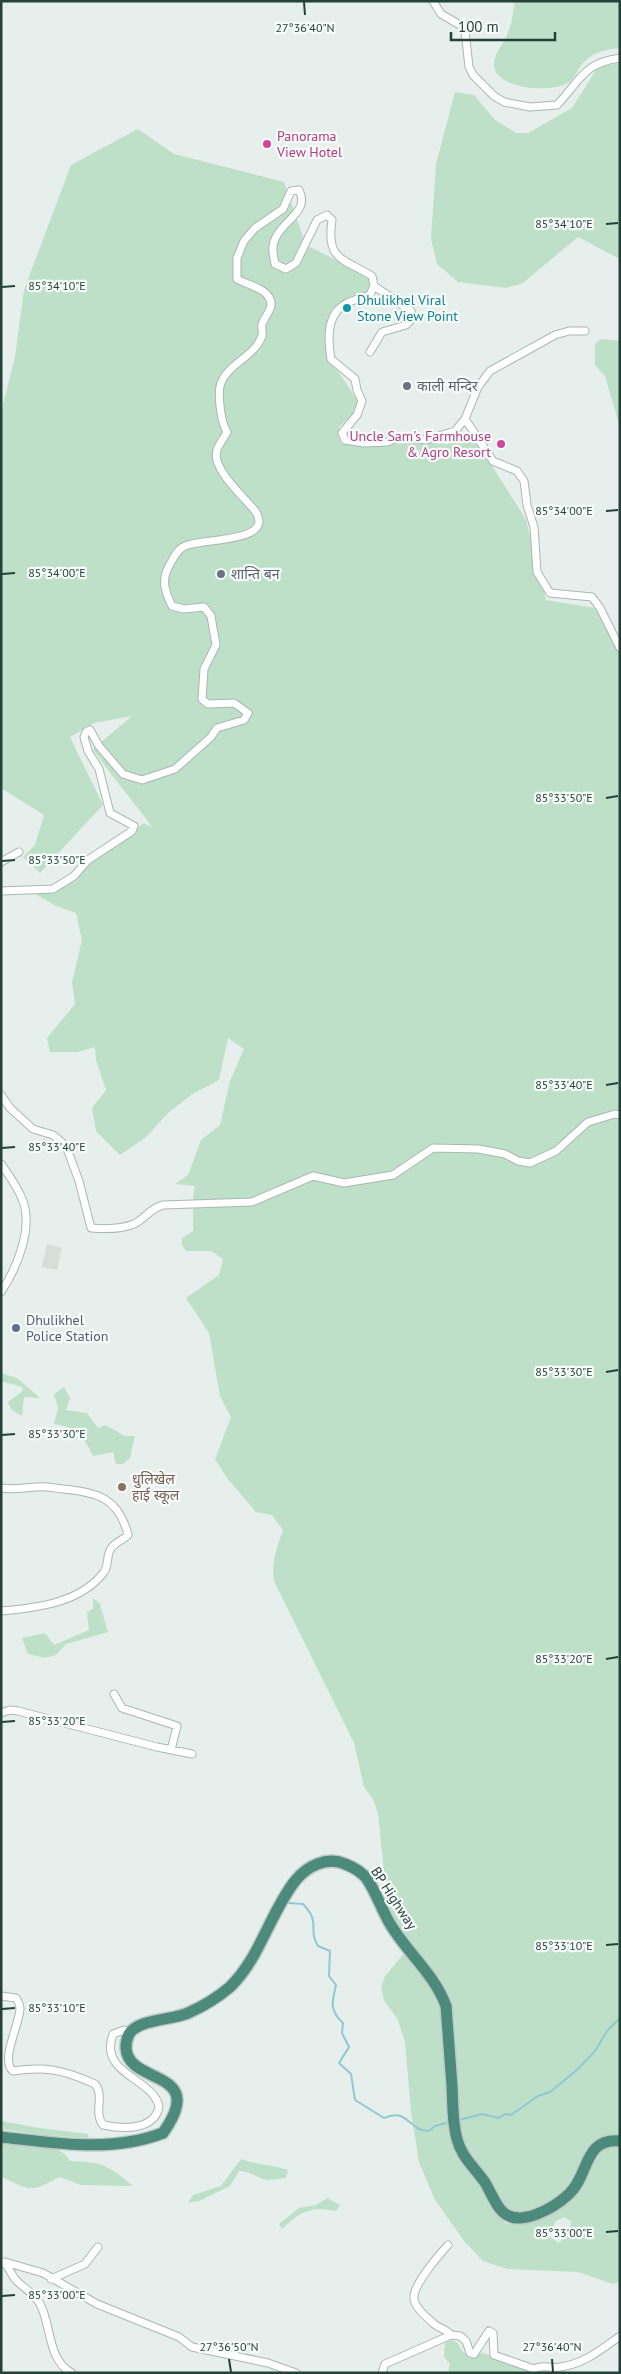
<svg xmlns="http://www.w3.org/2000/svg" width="621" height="2374" font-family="'PT Sans','Noto Sans Devanagari',sans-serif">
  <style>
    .built { fill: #d4dfda }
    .green { fill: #bfe0c8; fill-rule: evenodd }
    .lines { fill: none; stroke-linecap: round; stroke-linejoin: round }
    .stream { stroke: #8ec9d4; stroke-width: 2 }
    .minor-casing { stroke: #a8b8b2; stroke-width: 9 }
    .trunk-casing { stroke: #c2cac8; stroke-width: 14 }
    .minor { stroke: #fff; stroke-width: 7 }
    .trunk { stroke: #4c8a7c; stroke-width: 11 }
    .ticks { fill: none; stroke: #24423a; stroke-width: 2 }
    .hotel-dot { fill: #d1479c; stroke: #f7fbf9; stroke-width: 2 }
    .culture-dot { fill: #0f9aa8; stroke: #f7fbf9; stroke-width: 2 }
    .worship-dot { fill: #6b7280; stroke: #f7fbf9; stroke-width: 2 }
    .service-dot { fill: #5c6f8a; stroke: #f7fbf9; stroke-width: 2 }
    .education-dot { fill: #8d6e63; stroke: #f7fbf9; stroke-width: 2 }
    .labels { text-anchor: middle; stroke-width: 4.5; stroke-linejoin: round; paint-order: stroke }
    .hotel-label { font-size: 14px; fill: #b23c85; stroke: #f7fbf9; text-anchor: start }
    .culture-label { font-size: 14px; fill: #0d838f; stroke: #f7fbf9; text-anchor: start }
    .worship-label { font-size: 14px; fill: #5b616d; stroke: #f7fbf9; text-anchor: start }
    .service-label { font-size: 14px; fill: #4e5e75; stroke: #f7fbf9; text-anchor: start }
    .education-label { font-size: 14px; fill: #785e54; stroke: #f7fbf9; text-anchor: start }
    .street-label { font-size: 14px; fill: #24423a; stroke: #f7fbf9 }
    .ticks-label { font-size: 12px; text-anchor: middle; fill: #24423a; stroke: #f7fbf9; stroke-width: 4.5; stroke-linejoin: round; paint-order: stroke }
  </style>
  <rect width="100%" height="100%" fill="#e6efeb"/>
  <path class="built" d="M47,1244L62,1248L57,1270L42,1267Z"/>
  <path class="green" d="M515,1H620V48C604,50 589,53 580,67C575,75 574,80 566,84C548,93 492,89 494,63C495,52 503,45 507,35C512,25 513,12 515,1Z
    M620,63V259L578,237L523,283L506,288L458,282L437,264L431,239L436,164L455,92L474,95L494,119L516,133H528L572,108L598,67Z
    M138,129L174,154L284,182L306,245L368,276L372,285L366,293L332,309L327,336L330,363L340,374L361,406L339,427L342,444L401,441L448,444L471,432L526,520L546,600L595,608L620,654V2281L613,2284L578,2272L507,2269L483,2261L465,2242L435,2200L419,2162L411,2112L405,2042L398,2020L384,2000L381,1987L385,1976L406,1951L438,1994L443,2008L454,2139L505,2223C538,2225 546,2218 572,2200L567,2190C546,2203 533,2216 508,2211L467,2152L461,2139L450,2004L397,1928L388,1910L378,1813L373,1799L364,1787L354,1743L274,1581C271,1563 277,1547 283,1530L272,1515L256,1512L227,1478L215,1459L231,1417L220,1396L209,1333L186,1298L219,1275L223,1259L211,1251H186L182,1245V1238L193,1231V1197L195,1186L175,1184L188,1175L201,1140L220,1125L230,1081L244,1049L228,1038L219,1080L191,1095L168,1113L146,1137L120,1155L96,1131L92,1108L106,1090L96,1060L95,1047L78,1052H50L47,1038L75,1004L72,982L82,940L76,913L56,906L37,895L77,873L144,823L152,827C133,800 111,776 93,749L132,716L94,723L70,737L103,805L40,873L23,857L35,845L44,815L1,788V413L15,357L24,290L71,165ZM564,2217L571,2221L570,2231L559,2243L549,2236L556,2221Z
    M600,339L620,341V427L605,376L595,365V344Z
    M1,1373L17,1378L40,1398L24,1397L22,1416L12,1410L8,1402L23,1391L22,1387L1,1381Z
    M64,1387L70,1398L66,1410L87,1413L98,1428L105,1425L125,1436H135L130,1458L123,1464H116L113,1452L93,1456C85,1438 74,1426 54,1424L58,1408L54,1394Z
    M93,1598L100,1604L108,1632L66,1644L56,1655L45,1658L28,1654L22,1638L45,1633L54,1645L89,1630L87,1612L93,1609Z
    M1,2121L39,2128L88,2134V2138L43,2135L1,2129Z
    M1,2140C21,2143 61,2141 70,2161C103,2162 108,2165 133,2186L81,2185L59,2177C31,2193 29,2191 1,2176Z
    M241,2159C257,2165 272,2164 288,2170L286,2178C276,2179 267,2182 258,2177C251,2174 247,2171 239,2171L230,2186L199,2201L188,2203L193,2195L221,2186Z
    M327,2198L340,2205L336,2211C310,2206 301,2211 282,2229L279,2224L299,2208L316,2205Z
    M451,2340L457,2342L462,2351L470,2358C473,2357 477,2353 481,2353C484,2352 524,2369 530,2373H448L450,2364L444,2357L445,2343Z"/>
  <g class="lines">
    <path class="stream" d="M289,1903L303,1904C322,1924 307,1928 318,1946L330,1951L329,1976L336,1985C332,2002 329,2010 343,2023L342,2033L349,2047L339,2063L351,2074L355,2100L384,2118C408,2107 408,2131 429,2131L435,2126L450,2122
      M459,2120L482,2114L499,2118L505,2114L511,2115L538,2096L550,2092L577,2070L595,2051L607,2031L620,2018"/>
    <defs>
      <path id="minor" d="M433,1L441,14L460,25L465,31L469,67L473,75L494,96L504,102L530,107L557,105C580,81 583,63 620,58
        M370,352L382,332L406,325L413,318L411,311L374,286
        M465,419L493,461L517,471L524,481L527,505L534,527L537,572L550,593L592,597L600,608L620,648
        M1,862L19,852
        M1,891L53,889L74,876L88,860L132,831L134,826L110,813L99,769L88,751L84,737L86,732L90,730L99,746L123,774L142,780L175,769L211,737L217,728L244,720L248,713L234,703L208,704L202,699L204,669L216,645L211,616L204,607L184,609L172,606C165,592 161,580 169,566C173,559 177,549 185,546C203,538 274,543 256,512C245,498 211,469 217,450C219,444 224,438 227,432C221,423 217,393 221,383C228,364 255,356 262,336C263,332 261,328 262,324C266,314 276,306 268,296C263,288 246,284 237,279V258L244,241L255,228L283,209L291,191L299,190C310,211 284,220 276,237C271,246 273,254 275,264L286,269L296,263L317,220L327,215L332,220C326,260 342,258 372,276L374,286L370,295C362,298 351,300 344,305C326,316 328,341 331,359L355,379L357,390L362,401L357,415L342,433L345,440L364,443L387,442L400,437L426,440L455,431L465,419L478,387L490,371L555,335L569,331H585
        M1,1095L10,1108L33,1129L53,1135L66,1146L79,1181L91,1228C103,1229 122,1229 134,1224C145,1219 150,1208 163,1205L252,1202L313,1176L344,1183L393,1175L433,1148L478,1149L505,1154L518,1161L530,1163L556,1151L588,1122L615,1114L620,1115
        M1,1164C9,1175 18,1188 23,1201C33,1229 17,1268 1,1292
        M1,1488C14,1490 23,1488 36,1487C44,1486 54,1488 63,1489C97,1492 119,1498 128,1535C123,1540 116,1542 112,1547C106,1553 109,1566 104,1572C81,1603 36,1608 1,1611
        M114,1694L122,1708L177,1726L171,1750
        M1,1713L10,1710L18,1711L157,1747L192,1754
        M1,1996L16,1998C18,2001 20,2006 20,2009C19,2026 0,2060 13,2071C45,2066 64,2070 95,2084C105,2096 93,2112 103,2125C122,2129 154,2131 159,2107C154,2078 98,2075 113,2034L124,2030L129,2034
        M448,2245C439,2255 414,2284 414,2297C413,2306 426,2317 432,2322C437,2328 447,2329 451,2335
        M4,2262C8,2267 11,2273 15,2279C22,2287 34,2293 40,2304C52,2326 47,2360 72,2373
        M5,2262L43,2273L97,2304L179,2337L192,2347L268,2363L296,2373
        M51,2279L85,2264L98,2247
        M382,2373L385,2364L451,2335L460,2336L466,2341L470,2353L474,2354L489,2331L493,2333L494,2355L534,2369C543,2364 550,2369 560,2367C584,2364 602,2349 620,2336"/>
      <path id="trunk" d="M1,2137C55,2143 111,2153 163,2133C209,2068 128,2086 126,2048C126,2043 127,2038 129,2034C138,2019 173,2020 188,2013C204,2006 217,1998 230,1987C260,1958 270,1913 295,1881C307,1866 327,1856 345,1864C353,1867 361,1871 367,1879C376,1892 381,1908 389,1922C406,1952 434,1973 446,2006C448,2033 450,2059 452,2086C453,2104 452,2122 457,2139C461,2156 474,2167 484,2181C490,2190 494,2202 501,2210C518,2230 555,2207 569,2194C590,2174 583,2138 620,2141"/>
    </defs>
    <use href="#minor" class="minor-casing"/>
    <use href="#trunk" class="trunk-casing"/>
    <use href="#minor" class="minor"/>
    <use href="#trunk" class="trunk"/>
  </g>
  <path class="ticks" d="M304,2L305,15M606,224L618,223M2,287L15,286M606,511L618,510M2,574L15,573M606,798L618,796M2,861L15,860M606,1085L618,1083M2,1148L15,1147M606,1372L618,1370M2,1435L15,1434M606,1659L618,1657M2,1722L15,1721M606,1945L618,1944M2,2009L15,2008M606,2232L618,2231M2,2296L15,2295M229,2359L231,2372M552,2359L553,2372"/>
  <g class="hotel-dot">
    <circle cx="267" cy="144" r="5"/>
    <circle cx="501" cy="444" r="5"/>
  </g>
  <circle class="culture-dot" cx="347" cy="308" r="5"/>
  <g class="worship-dot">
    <circle cx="407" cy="386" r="5"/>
    <circle cx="221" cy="574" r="5"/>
  </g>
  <circle class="service-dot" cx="16" cy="1328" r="5"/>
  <circle class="education-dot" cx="122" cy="1487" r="5"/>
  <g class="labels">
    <g class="hotel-label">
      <text x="277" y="141">Panorama<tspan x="277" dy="16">View Hotel</tspan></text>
      <text x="491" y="441" text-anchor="end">Uncle Sam's Farmhouse<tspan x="491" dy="16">&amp; Agro Resort</tspan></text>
    </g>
    <g class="culture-label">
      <text x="357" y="305">Dhulikhel Viral<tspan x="357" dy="16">Stone View Point</tspan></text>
    </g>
    <g class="worship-label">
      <text x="417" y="391">काली मन्दिर</text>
      <text x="231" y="579">शान्ति बन</text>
    </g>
    <g class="service-label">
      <text x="26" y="1325">Dhulikhel<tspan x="26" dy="16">Police Station</tspan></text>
    </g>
    <g class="education-label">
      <text x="132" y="1484">धुलिखेल<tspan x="132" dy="16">हाई स्कूल</tspan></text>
    </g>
    <g class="street-label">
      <text transform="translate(394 1898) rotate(57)" y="5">BP Highway</text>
    </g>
  </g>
  <g class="ticks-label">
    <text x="305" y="32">27°36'40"N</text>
    <text x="564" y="228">85°34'10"E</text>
    <text x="57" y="290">85°34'10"E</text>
    <text x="564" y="515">85°34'00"E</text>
    <text x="57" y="577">85°34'00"E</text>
    <text x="564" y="802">85°33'50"E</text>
    <text x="57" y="864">85°33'50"E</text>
    <text x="564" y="1089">85°33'40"E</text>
    <text x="57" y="1151">85°33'40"E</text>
    <text x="564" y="1376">85°33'30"E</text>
    <text x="57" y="1438">85°33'30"E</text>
    <text x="564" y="1663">85°33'20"E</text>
    <text x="57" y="1725">85°33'20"E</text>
    <text x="564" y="1950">85°33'10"E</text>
    <text x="57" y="2012">85°33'10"E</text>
    <text x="564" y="2237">85°33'00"E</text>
    <text x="57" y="2299">85°33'00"E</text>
    <text x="229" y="2351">27°36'50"N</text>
    <text x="552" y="2351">27°36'40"N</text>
  </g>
  <rect width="621" height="2374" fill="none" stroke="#24423a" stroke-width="5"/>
  <path d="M451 32v8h104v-8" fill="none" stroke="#24423a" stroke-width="2.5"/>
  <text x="458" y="32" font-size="15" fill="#24423a" stroke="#f7fbf9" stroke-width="4" paint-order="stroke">100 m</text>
</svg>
